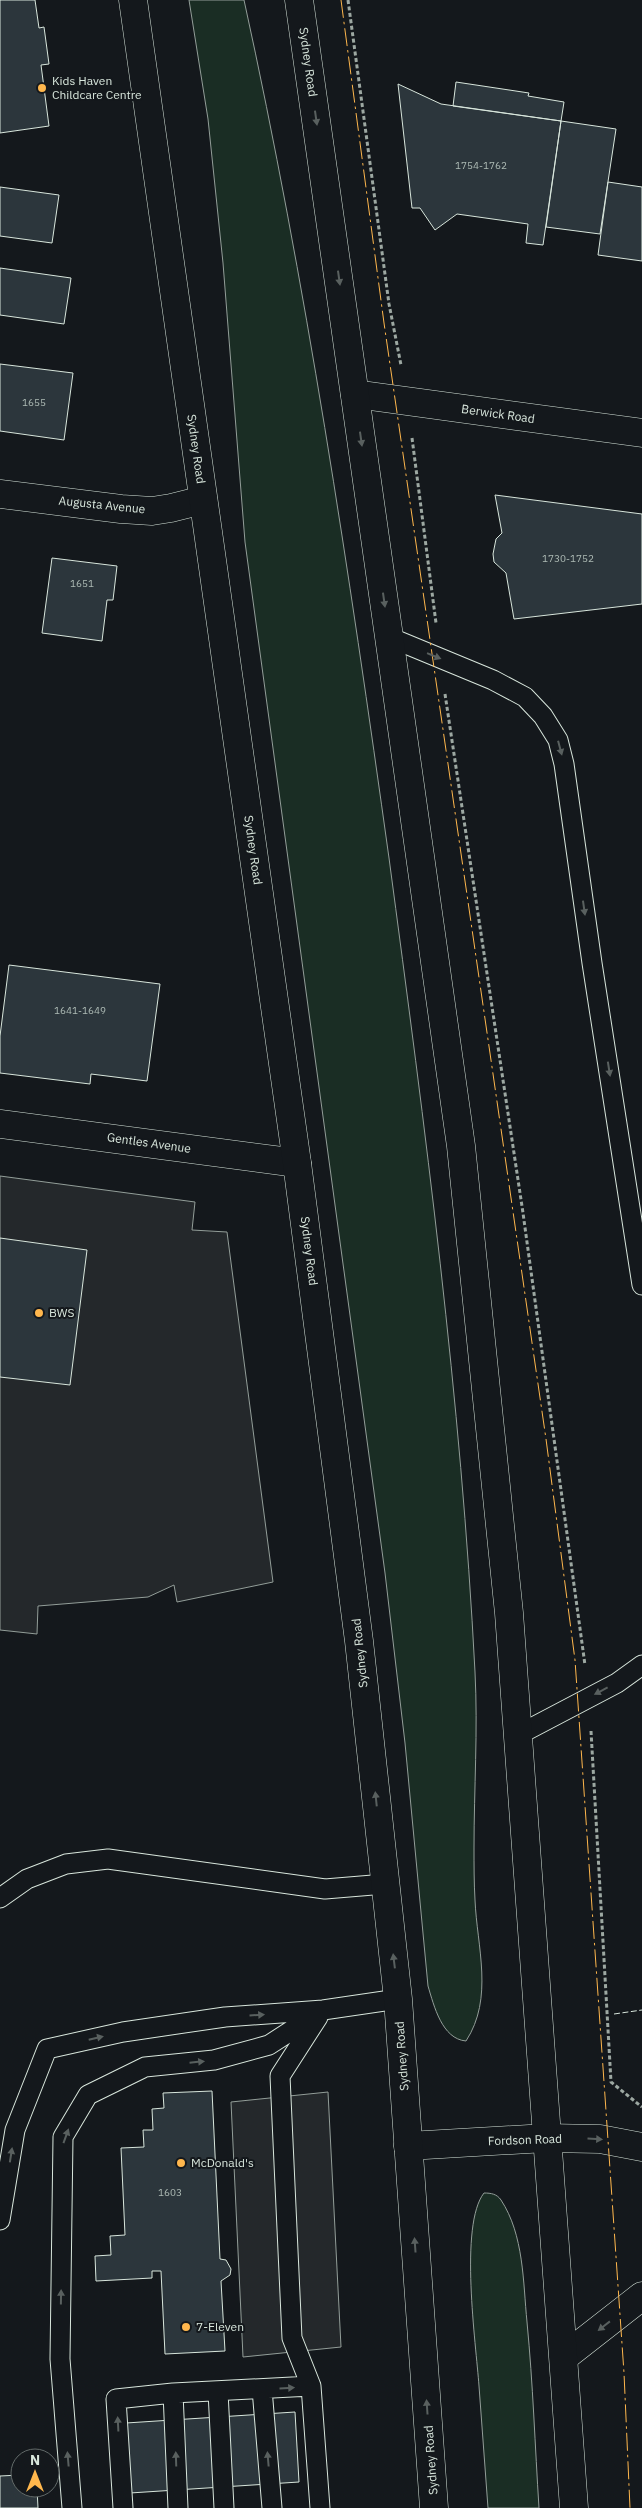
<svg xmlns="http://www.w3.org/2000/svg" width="642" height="2508" font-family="'IBM Plex Sans',sans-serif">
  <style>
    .green { fill: #1a2d24; stroke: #939e99 }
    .parking { fill: #24282b; stroke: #939e99 }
    .building { fill: #2c363c; stroke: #d8e6dc }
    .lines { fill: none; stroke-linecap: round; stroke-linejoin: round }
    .service-casing { stroke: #d8e6dc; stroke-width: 21 }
    .minor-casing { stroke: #d8e6dc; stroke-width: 29 }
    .trunk-casing { stroke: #d8e6dc; stroke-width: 29 }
    .path { stroke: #9da8a2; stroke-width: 3; stroke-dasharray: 4 2.5; stroke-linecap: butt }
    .service { stroke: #14181c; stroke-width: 19 }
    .minor { stroke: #14181c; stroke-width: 28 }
    .trunk { stroke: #14181c; stroke-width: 28 }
    .fence { stroke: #d8e6dc; stroke-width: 1; stroke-dasharray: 6 2.5; stroke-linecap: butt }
    .power { stroke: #ffb74d; stroke-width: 1; stroke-dasharray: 18 4 2.5 4; stroke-linecap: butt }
    .oneway { fill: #59605f }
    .poi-dot { fill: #ffb74d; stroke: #14181c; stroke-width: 2 }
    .labels { text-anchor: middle; stroke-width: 4; stroke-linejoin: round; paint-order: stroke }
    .number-label { font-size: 10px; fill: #adbab4 }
    .street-label { font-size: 12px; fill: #d8e6dc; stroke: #14181c }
    .poi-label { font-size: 12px; fill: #d8e6dc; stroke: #14181c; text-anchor: start }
  </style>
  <rect width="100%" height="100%" fill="#14181c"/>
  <path class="green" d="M189,0H244C306,283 349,571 389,858C425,1128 461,1399 475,1672C478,1730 474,1789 474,1848C474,1865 474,1883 475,1900C477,1947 494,1998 466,2041C442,2039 434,2006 428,1986L405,1743L385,1573L245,542L223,263L208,119Z
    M484,2193C491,2193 497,2194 501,2200C524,2235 523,2282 527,2322C533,2384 535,2446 539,2508H488C485,2467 482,2427 479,2386C476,2344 459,2225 484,2193Z"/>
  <path class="parking" d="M0,1176L195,1202L192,1230L227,1232L273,1582L177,1602L174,1585L148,1597L38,1606L37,1634L0,1630Z
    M328,2092L341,2347L243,2357L231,2102Z"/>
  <path class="building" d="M0,0H35L39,28L44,27L49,64L41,65L49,126L0,133Z
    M456,82L529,93L528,96L564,102L561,121L453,106Z
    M398,84L441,104L561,121L543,245L526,243L528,224L457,214L435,230L420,208H412Z
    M561,121L616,129L600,234L546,227Z
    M608,182L642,187V261L598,255Z
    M0,187L59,195L52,243L0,236Z
    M0,268L71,278L64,324L0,315Z
    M0,364L73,373L64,440L0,431Z
    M495,495L642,514V604L514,619L506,573L494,562L493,554L496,539L502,533Z
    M52,558L117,566L113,600H107L102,641L42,633Z
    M9,965L160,984L147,1081L91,1074L90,1084L0,1073V1036Z
    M0,1238L87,1250L70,1385L0,1377Z
    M212,2091L220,2259L226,2260L231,2269L230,2275L221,2281L225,2351L165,2354L161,2271H152V2278L96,2281L95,2256L111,2255L110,2236L125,2235L121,2148L144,2147L143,2130H153L152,2109L164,2108L163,2093Z
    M295,2412L299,2482L130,2493L126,2423Z
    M20,2475V2488H37L38,2508H0V2476Z"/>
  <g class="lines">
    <defs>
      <path id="service" d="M389,637L493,680L525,697L543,716L558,740L564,764L592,963L642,1285
        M518,1735L617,1683L642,1665
        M0,1898L27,1879L66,1864L108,1859L325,1889L385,1884
        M318,2017L280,2076L292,2338L311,2386L320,2508
        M0,2220L15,2130L47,2049L123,2032L225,2017L323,2010L398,1999
        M262,2389L272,2508
        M218,2392L224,2508
        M72,2508L60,2359L63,2137L88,2095L145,2067L214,2060L269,2045L323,2010
        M123,2508L116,2399L173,2393
        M178,2508L173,2393L311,2386"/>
      <path id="minor" d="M355,394L642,433
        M0,494L121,509L152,511L171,508L203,500
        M0,1124L297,1163
        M408,2146L546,2138L600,2139L642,2147
        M564,2357L642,2296"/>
      <path id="trunk" d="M133,0L297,1163L359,1641L398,1999L434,2508
        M299,0L461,1146L509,1613L574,2508"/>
    </defs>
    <use href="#service" class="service-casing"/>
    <use href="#minor" class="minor-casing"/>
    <use href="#trunk" class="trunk-casing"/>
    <path class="path" d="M348,0L389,304L401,365
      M412,438L436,623
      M445,694L523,1213L585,1665
      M591,1731L611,2082L642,2107"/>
    <use href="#service" class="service"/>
    <use href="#minor" class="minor"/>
    <use href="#trunk" class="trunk"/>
    <path class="fence" d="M614,2014L642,2010"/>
    <path class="power" d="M341,0L384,323L546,1439L575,1660L624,2373L630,2508"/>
  </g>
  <defs><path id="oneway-solid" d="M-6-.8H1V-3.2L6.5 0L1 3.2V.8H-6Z" transform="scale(1.25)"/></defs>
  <g class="oneway">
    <use href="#oneway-solid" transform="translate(316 118) rotate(82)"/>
    <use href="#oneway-solid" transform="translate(339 278) rotate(82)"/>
    <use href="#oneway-solid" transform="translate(361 439) rotate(82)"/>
    <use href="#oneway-solid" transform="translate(384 600) rotate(82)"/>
    <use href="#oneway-solid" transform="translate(434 656) rotate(22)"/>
    <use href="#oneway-solid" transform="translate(560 748) rotate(75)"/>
    <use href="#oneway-solid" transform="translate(584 908) rotate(82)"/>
    <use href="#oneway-solid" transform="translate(609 1069) rotate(81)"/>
    <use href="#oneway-solid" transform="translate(601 1691) rotate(152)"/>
    <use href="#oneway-solid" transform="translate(376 1799) rotate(-96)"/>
    <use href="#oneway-solid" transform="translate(394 1961) rotate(-97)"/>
    <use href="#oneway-solid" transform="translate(257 2015) rotate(-4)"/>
    <use href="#oneway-solid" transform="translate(96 2038) rotate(-13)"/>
    <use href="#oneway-solid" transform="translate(197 2062) rotate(-6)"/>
    <use href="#oneway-solid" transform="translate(66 2136) rotate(-70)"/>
    <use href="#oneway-solid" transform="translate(595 2139) rotate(3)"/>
    <use href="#oneway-solid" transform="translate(11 2155) rotate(-81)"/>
    <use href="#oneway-solid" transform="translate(415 2245) rotate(-94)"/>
    <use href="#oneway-solid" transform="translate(61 2297) rotate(-89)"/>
    <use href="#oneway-solid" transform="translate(604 2326) rotate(142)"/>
    <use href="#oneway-solid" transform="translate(287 2388) rotate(-3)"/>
    <use href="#oneway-solid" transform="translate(427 2407) rotate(-94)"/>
    <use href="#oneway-solid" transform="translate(118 2424) rotate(-93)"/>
    <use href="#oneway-solid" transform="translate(68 2459) rotate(-95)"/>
    <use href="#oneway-solid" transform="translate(176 2459) rotate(-92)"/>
    <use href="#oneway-solid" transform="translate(268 2459) rotate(-95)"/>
  </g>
  <g class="poi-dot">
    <circle cx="42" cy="88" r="5"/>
    <circle cx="39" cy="1313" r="5"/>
    <circle cx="181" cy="2163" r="5"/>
    <circle cx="186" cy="2327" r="5"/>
  </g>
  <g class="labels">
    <g class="number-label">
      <text x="481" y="169">1754-1762</text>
      <text x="34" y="406">1655</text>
      <text x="568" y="562">1730-1752</text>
      <text x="82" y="587">1651</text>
      <text x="80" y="1014">1641-1649</text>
      <text x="170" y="2196">1603</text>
    </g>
    <g class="street-label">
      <text transform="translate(308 62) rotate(82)" y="4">Sydney Road</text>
      <text transform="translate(498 414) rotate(8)" y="4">Berwick Road</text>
      <text transform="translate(196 449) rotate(82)" y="4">Sydney Road</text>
      <text transform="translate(102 505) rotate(6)" y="4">Augusta Avenue</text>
      <text transform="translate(253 850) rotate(82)" y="4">Sydney Road</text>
      <text transform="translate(149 1143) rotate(8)" y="4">Gentles Avenue</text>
      <text transform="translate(309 1251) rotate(83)" y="4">Sydney Road</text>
      <text transform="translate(360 1653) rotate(-96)" y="4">Sydney Road</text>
      <text transform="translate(402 2056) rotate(-94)" y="4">Sydney Road</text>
      <text transform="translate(525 2140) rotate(-2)" y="4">Fordson Road</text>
      <text transform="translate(431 2460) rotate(-94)" y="4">Sydney Road</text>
    </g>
    <g class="poi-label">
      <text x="52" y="85">Kids Haven<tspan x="52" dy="14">Childcare Centre</tspan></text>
      <text x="49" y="1317">BWS</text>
      <text x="191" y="2167">McDonald's</text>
      <text x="196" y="2331">7-Eleven</text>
    </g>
  </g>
  <g transform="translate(35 2473)"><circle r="24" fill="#14181c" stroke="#626a69"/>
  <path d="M0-4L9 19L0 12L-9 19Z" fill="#ffb74d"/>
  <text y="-8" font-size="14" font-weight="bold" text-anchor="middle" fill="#d8e6dc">N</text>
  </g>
</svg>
